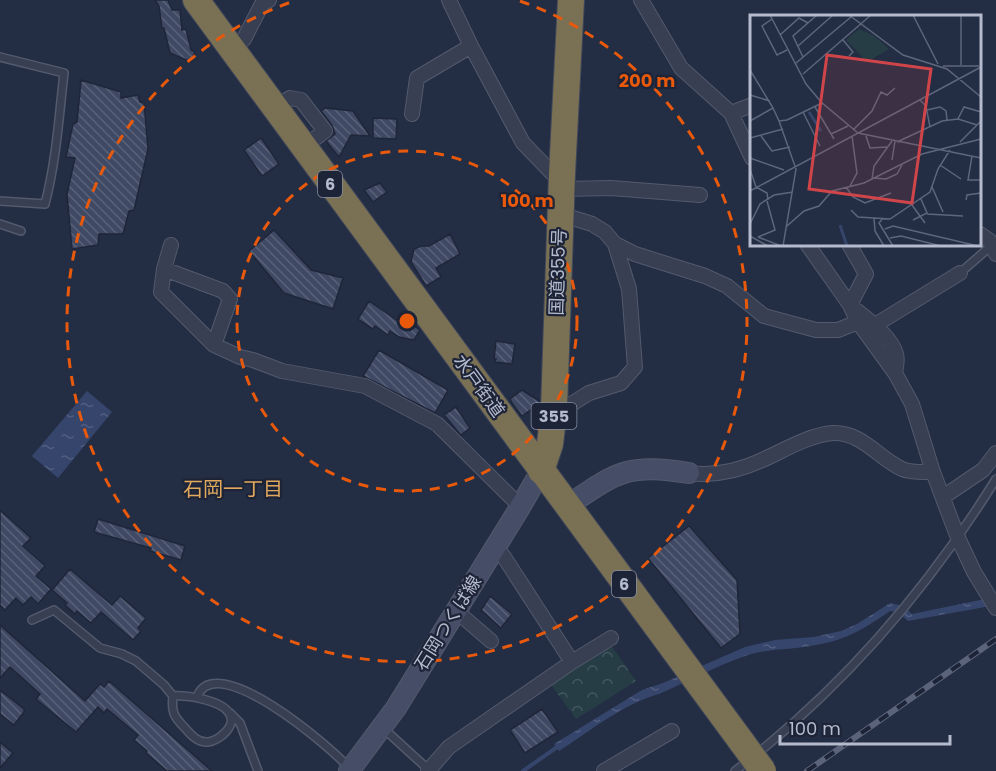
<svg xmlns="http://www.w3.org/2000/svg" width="996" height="771" viewBox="0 0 996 771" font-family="Poppins,'Noto Sans JP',sans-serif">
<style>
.park{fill:url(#park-crowns)}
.water{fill:url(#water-ripples)}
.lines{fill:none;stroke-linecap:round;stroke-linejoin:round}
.stream{stroke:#36456c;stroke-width:4}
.building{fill:url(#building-back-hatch);stroke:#1f263a;stroke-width:1.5}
.lane-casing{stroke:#535a6d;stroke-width:10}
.street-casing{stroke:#535a6d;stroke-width:16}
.secondary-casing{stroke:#535a6d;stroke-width:22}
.highway-casing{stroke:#40475a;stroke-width:28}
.lane{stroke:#383f53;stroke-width:7}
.street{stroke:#383f53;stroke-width:14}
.secondary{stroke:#464d66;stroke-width:20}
.highway{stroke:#7a7054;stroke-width:26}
.rail-casing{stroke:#5a637a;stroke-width:6}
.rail{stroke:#1d2438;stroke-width:4;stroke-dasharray:11;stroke-linecap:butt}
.highway-bridge-casing{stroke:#40475a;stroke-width:28;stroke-linecap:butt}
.highway-bridge{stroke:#7a7054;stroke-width:26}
.ring{fill:none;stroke:#e8590c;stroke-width:3;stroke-dasharray:10 8}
.labels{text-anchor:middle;stroke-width:4.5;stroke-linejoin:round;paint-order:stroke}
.shield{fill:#1d2438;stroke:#878ea0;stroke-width:1.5}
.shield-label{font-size:16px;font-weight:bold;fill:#b5bbcd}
.street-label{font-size:18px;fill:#b5bbcd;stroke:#1d2438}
.neighbourhood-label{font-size:20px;fill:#e0a85d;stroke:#1d2438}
.inset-river{fill:none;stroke:#36456c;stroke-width:3}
.inset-road{fill:none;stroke:#5d667b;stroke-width:1.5}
.view{fill:#cf4549;fill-opacity:0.15;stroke:#cf4549;stroke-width:3}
.inset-edge{fill:none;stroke:#b5bbcd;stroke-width:3}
.centre{fill:#e8590c;stroke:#1d2438;stroke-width:3}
.ring-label{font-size:18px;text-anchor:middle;font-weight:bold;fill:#e8590c;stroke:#1d2438;stroke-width:4.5;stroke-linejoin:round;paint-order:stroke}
</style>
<defs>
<pattern id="park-crowns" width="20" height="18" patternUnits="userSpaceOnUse" patternTransform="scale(1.5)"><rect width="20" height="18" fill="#263d45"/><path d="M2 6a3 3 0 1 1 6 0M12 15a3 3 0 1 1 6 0" fill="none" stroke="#43575f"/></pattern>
<pattern id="water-ripples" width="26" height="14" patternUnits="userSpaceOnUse" patternTransform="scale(1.5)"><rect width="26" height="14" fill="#36456c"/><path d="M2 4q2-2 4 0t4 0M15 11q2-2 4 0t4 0" fill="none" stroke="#515e80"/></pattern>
<pattern id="building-back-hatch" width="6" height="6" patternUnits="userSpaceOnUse" patternTransform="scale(1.5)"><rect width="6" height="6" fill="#404964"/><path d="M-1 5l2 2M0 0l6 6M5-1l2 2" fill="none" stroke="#596179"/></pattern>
</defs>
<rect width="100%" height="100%" fill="#232d44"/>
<path class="park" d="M 611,645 L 636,681 L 576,719 L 551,685 Z"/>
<path class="water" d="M 87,391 L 112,412 L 58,478 L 32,456 Z
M 985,599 L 996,608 L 985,607 L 908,621 L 898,612 L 890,611 C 865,628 847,640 816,645 C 793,650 771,648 748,655 C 718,665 689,681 659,694 C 623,704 590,731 559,751 L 554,744 L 642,690 L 663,683 L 745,647 L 775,640 L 814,637 L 841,631 L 857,624 L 890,603 L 903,606 L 912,614 Z"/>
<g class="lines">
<path class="stream" d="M 523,771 L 560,745"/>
</g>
<path class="building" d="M 155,0 L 168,0 L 172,10 L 180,10 L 182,30 L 186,29 L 191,50 L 195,52 L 191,62 L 170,53 L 164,28 L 162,28 L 159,6 Z
M 81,80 L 121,92 L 121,98 L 138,95 L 140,102 L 144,103 L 148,149 L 134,210 L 129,211 L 123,234 L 99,234 L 98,245 L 72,249 L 67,194 L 75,158 L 66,157 L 73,124 L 77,122 Z
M 325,108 L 353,111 L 370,136 L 351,135 L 339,157 L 326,141 L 335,134 L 332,125 L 321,111 Z
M 373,118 L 397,119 L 396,139 L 373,138 Z
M 261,138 L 279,164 L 262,176 L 244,150 Z
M 380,183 L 387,192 L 373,202 L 364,190 Z
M 274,230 L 311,270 L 343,278 L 333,309 L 284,293 L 249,251 Z
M 450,234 L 460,254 L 436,268 L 441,277 L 426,286 L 411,262 L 414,249 L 421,246 L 429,246 Z
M 369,301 L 398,321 L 401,317 L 420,330 L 414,340 L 399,337 L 390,331 L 388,335 L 375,326 L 373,329 L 359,320 L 358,319 Z
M 496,341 L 515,344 L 512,364 L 495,362 L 496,359 L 494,359 Z
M 379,350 L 448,390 L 435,413 L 363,376 Z
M 522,390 L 539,401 L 538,413 L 532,409 L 522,416 L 512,403 L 510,399 Z
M 456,407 L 470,428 L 461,435 L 444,415 Z
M 0,510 L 31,538 L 23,546 L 45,566 L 36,576 L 51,589 L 38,604 L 31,597 L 23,605 L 16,598 L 5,610 L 0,605 Z
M 98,519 L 185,546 L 181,560 L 150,551 L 151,548 L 94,532 Z
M 689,526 L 737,580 L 740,634 L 721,648 L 648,558 Z
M 70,569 L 112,605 L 120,596 L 146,618 L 138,628 L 141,631 L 133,640 L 101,612 L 91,623 L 77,611 L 75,614 L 65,605 L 67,603 L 52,590 Z
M 490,596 L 512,614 L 501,628 L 481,610 Z
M 0,625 L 85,701 L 100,684 L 104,687 L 109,681 L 212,771 L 167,771 L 146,753 L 147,751 L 134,740 L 138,735 L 107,709 L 104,713 L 98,707 L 76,732 L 36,699 L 40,694 L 10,667 L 0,678 Z
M 0,690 L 24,709 L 24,712 L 14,725 L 0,714 Z
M 542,709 L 558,732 L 525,753 L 510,730 Z
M 0,742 L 13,753 L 0,768 Z"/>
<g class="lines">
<defs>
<path id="lane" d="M 0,57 L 64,73 C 59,117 56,162 45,204 L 0,201
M 0,224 L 21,231
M 960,273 L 992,245
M 32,620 L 54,610 L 100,648 L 122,654 L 136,661 L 164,685 L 173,696 C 187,695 221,700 229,713 C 238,725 219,741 208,742 C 198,743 191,735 185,728 C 174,717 171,712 173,696
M 197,697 C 215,648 331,747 349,768
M 230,713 L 240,723 L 258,771
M 383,728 L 429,770
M 735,771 C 841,690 926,592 996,479"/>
<path id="street" d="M 449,0 L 471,46 L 523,143 L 552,173 L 562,174
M 641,0 L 681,68 L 731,113 L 752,158
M 232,49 L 244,39 L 262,4 L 269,0
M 275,108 L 290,98 L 301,100 L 325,131 L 304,147
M 731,113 L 752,105
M 412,114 L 417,78 L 471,46
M 562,189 L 611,188 L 700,195
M 560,214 L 592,224 L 605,232 L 615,244 L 635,254 L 705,276 L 727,286 L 764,316 L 816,330 L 838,330 L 858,322
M 980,234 L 990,241 L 996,254
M 807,244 L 850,305 L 858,322 L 895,373 L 912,404 L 933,472 L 958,538 L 974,572 L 996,608
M 849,244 L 866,274 L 850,305 C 864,317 891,335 896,354 C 898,360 896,367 895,373
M 171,245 L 164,269 L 223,291 L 230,299 L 214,345 L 240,357 L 253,360 L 282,371 L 365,386 L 437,424 L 521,507
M 164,269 L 161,292 L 214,345
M 875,325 L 960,273
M 554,409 L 565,408 L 589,393 L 621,383 L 635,367 L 629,289 L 615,244
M 689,473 C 713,476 738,471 760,461 C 783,451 808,435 833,433 C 862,432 878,458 902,469 C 911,473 923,472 933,472
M 943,497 L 983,470 L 996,453
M 496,547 L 504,557 L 572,662
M 455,610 L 491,641
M 428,771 L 449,747 L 572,662 L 611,638
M 604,771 L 672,731"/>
<path id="secondary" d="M 567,506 C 617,472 627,463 689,473
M 349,771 L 396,708 L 519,509 L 541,471"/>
<path id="highway" d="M 196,0 L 741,741
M 541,471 L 550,444 L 554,409 L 562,174 L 571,0"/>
</defs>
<use href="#lane" class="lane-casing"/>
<use href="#street" class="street-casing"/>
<use href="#secondary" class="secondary-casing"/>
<use href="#highway" class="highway-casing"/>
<use href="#lane" class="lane"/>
<use href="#street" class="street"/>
<use href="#secondary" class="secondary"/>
<use href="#highway" class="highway"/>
<defs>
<path id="rail" d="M 807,771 L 996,639"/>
</defs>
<use href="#rail" class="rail-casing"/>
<use href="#rail" class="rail"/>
<defs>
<path id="highway-bridge" d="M 741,741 L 763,771"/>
</defs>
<use href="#highway-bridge" class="highway-bridge-casing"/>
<use href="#highway-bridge" class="highway-bridge"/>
</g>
<g class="ring">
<circle cx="407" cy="321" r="170"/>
<path d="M520 1A340 340 0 1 1 294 1"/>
</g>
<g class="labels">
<g class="shield">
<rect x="318" y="171" width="24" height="26" rx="4.5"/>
<rect x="531.5" y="403" width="45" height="26" rx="4.5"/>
<rect x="612" y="571" width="24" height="26" rx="4.5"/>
</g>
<g class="shield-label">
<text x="330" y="190">6</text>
<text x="554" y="422">355</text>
<text x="624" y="590">6</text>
</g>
<g class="street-label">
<text transform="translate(558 272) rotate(-88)" y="6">国道355号</text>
<text transform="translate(479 386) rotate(54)" y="6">水戸街道</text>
<text transform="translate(448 623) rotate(-58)" y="6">石岡つくば線</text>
</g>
<g class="neighbourhood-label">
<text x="233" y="496">石岡一丁目</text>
</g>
</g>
<g transform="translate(750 15)">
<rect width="231" height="231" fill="#232d44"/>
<path d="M 109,14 L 123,20 L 139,34 L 117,47 L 96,25 Z" fill="#263d45"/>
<path class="inset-river" d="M 59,97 L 71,116M 90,210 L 97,231"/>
<path class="inset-road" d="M 20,0 L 56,69 L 72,88M 99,0 L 153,40 L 197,54 L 231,82M 163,0 L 188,49M 22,4 L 12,11 L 27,40 L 37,35M 30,20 L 49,3 L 58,8M 93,25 L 103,37 L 99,41M 48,31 L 83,0M 53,42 L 43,21 L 67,0M 46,48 L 101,2M 211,50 L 211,0M 193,51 L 229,51M 0,55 L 23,93M 53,59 L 121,0M 0,80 L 20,86M 170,85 L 176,91 L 180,112M 65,92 L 84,124M 177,95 L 190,92 L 196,96 L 197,105M 53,97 L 70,131M 208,104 L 214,92 L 231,97M 0,106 L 23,93 L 29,106 L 37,105 L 72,88 L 108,118M 29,106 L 46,154 L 33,231M 103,115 L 122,96 L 131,77 L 137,80 L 145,73M 108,118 L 231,143M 81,119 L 98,111M 11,121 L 22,136 L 40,132M 116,121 L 120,133 L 137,132M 0,123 L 33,114M 147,127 L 192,106 L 208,104 L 227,110M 210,127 L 231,106M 222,141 L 218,165 L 231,165M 0,143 L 34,155M 142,145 L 145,126M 190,150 L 211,164M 0,154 L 6,172 L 17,178 L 18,185M 124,163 L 136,164 L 147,159 L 152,150M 122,164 L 124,151 L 142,126M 100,171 L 107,158 L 102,121M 96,172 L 103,182 L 115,188 L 141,178M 182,172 L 193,197M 0,176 L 231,52M 216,185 L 217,180 L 231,178M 162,190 L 175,208M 101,195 L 108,202 L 140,204 L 180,177 L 188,154 L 200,135M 177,199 L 213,201M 124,203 L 125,216 L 134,231M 133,203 L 129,208 L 143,231M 163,205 L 177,198 L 171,184M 0,209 L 10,189 L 24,180 L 43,177M 37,211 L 54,196 L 69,191 L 82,176 L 114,168 L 172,139 L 231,124M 135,214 L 143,211 L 228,231M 0,221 L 18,231M 8,222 L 25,215 L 17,186M 8,222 L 31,231M 140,223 L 151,221 L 191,231"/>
<path class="view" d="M 77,40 L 181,54 L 162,188 L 59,174 Z"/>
<rect width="231" height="231" class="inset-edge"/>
</g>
<circle cx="407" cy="321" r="9" class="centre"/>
<g class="ring-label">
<text x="647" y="87">200 m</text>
<text x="527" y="207">100 m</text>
</g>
<path d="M780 735v9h170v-9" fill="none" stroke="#b5bbcd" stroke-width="3"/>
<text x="789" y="735" font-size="18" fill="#b5bbcd" stroke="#1d2438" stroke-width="4.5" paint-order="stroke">100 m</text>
</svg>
